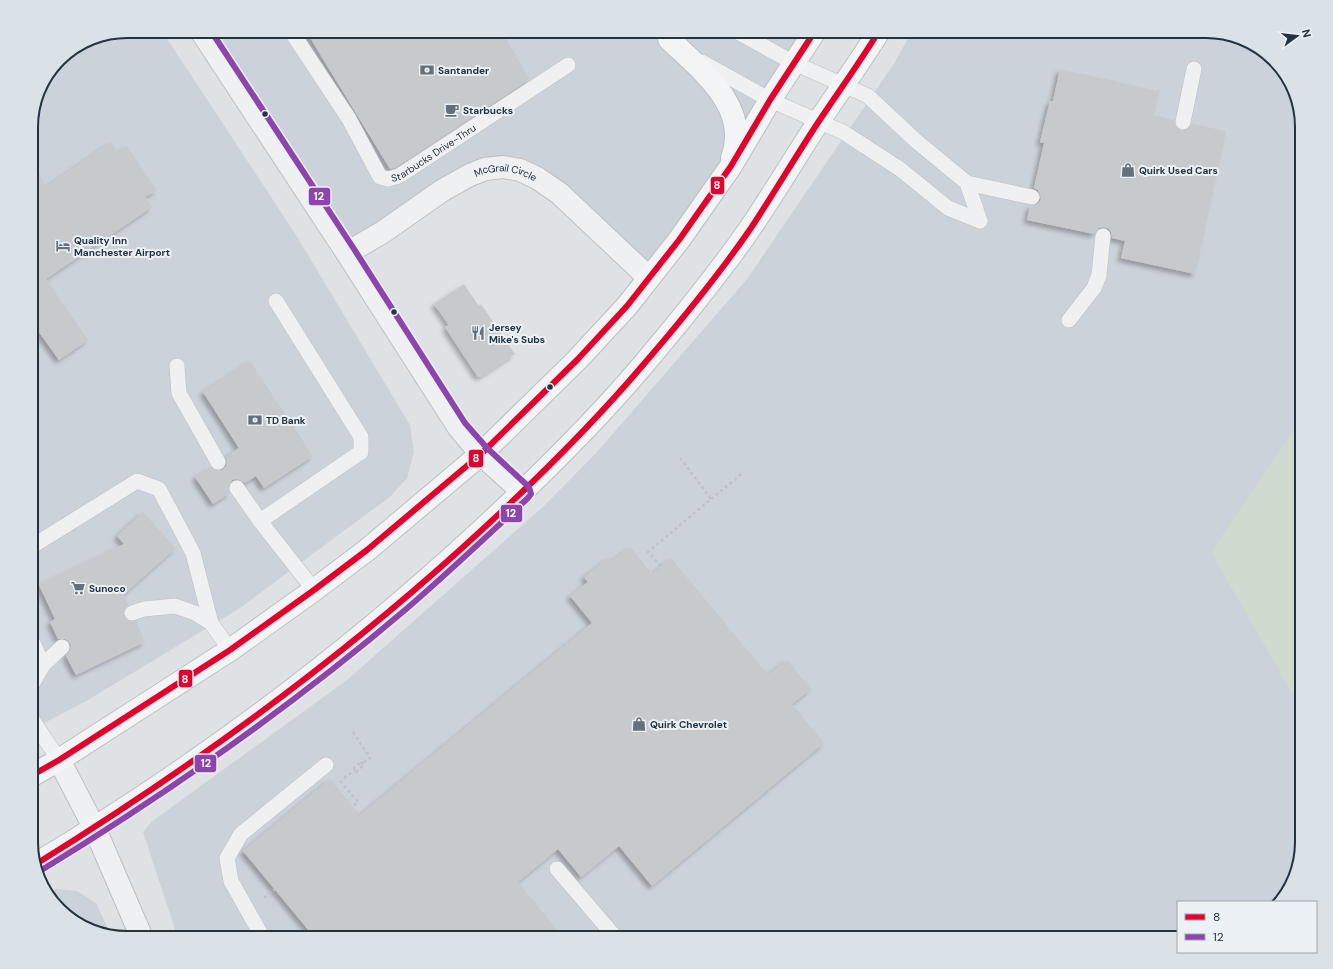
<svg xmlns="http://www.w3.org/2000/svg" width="1333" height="969" viewBox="0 0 1333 969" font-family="'DM Sans',sans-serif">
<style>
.built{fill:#ccd2d9}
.green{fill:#d1dace}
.building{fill:#c7cacd;filter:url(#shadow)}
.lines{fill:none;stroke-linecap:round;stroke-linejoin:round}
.lane-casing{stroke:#bdc0c3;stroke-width:16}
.street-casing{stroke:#bdc0c3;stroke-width:24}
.primary-casing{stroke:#bbbfc3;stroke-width:24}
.path{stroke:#bdc2c5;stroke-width:2.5;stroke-dasharray:3 3;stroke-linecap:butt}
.lane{stroke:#eef0f2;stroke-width:15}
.street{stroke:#eef0f2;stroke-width:22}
.primary{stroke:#f3f4f5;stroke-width:22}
.bus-1-casing{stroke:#ebf1f5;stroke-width:9}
.bus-2-casing{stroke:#ebf1f5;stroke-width:9}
.bus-1{stroke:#e4002b;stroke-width:6}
.bus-2{stroke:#8e44ad;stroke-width:6}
.bus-dot{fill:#243340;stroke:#ebf1f5;stroke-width:1.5}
.labels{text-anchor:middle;stroke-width:4;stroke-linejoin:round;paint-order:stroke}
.poi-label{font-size:10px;font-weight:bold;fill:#243340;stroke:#ebf1f5;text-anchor:start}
.street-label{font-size:10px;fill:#243340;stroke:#ebf1f5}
.rim{fill:none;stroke:#243340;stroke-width:2}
.line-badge{stroke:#ebf1f5;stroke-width:1.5}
.badge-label{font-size:11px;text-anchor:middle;font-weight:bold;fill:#fff}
</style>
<defs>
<filter id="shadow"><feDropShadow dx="-3.5" dy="3.5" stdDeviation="2" flood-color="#0004"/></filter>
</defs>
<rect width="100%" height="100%" fill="#dfe2e5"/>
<path class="built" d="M 127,31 L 162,31 L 296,235 L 410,425 L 414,452 L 407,478 L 391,496 L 240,608 L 88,700 L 31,730 L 31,121 L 41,85 L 64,55 L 91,38 Z
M 201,31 L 815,31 L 649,278 L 559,193 L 503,167 L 347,253 Z
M 912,31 L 1206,31 L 1237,36 L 1264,51 L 1292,85 L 1302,127 L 1302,418 L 1212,552 L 1302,710 L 1302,842 L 1297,872 L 1282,900 L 1280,902 L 1178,902 L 1178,938 L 178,938 L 143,832 L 151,822 L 347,680 L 545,505 L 597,452 L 747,279 L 895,62 Z
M 57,889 L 77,891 L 96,903 L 111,935 L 96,933 L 69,918 L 47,892 Z"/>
<path class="green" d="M 1302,418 L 1302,710 L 1211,552 Z"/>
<path class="building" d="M 306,31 L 501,31 L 530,79 L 395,168 L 390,169 Z
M 1060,69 L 1159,91 L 1154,115 L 1174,120 L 1175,125 L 1177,129 L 1181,131 L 1186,130 L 1190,128 L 1192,124 L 1226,131 L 1195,274 L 1121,258 L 1125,241 L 1112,238 L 1111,232 L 1109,229 L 1104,227 L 1099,228 L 1094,234 L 1027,220 L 1030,206 L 1035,205 L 1039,203 L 1041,199 L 1040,194 L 1038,190 L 1034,188 L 1044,143 L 1040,142 L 1050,101 L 1053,101 Z
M 111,142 L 118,152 L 127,146 L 157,190 L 145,197 L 152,207 L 46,279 L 88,340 L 59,360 L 31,321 L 31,156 L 46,187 Z
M 464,284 L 479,306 L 481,304 L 515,354 L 482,376 L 478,377 L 445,327 L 449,325 L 434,304 Z
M 250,361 L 313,456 L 264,488 L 256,476 L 245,483 L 240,480 L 237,479 L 232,480 L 229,485 L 228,489 L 230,493 L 213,504 L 195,477 L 211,467 L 218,471 L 223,470 L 226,466 L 227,462 L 226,457 L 239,448 L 203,392 Z
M 143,512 L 176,548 L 123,595 L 128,605 L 123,611 L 124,616 L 126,619 L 130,622 L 136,621 L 145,642 L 76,675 L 66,656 L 70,650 L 71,645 L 68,641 L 65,639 L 58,639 L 50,622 L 55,619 L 39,585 L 124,544 L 117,536 Z
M 630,547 L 652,574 L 671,558 L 768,675 L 787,660 L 811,689 L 792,704 L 824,743 L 652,886 L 619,846 L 581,877 L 558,849 L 518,882 L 564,938 L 315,938 L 243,851 L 330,779 L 360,815 L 592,623 L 570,596 L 588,582 L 584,577 L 609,557 L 612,561 Z"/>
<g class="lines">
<defs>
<g id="lane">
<path id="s1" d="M 291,31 L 349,119 L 380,177 L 388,179 L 399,176 L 568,65"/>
<path d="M 736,31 L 794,63 L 868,96 L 915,140 L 967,183 L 980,221"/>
<path d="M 702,62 L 770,100 L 843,132 L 900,169 L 948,208 L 980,221"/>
<path d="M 1183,122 L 1194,69"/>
<path d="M 967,183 L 1032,197"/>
<path d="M 1069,320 L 1094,288 L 1099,275 L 1103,236"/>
<path d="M 177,366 L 179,393 L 218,462"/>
<path d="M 237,488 L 260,521 L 314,590"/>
<path d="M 260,521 L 361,452 L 361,437 L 276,301"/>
<path d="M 31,547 L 137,481 L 159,489 L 193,553 L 211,623"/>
<path d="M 132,613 L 144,609 L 175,606 L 195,613 L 211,623 L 230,650"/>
<path d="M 31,639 L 43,665"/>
<path d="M 31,686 L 43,665 L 62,647"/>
<path d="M 31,718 L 59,760"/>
<path d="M 557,869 L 616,938"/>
<path d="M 263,938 L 231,881 L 227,858 L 241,834 L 326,765"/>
</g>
<g id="street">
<path d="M 201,31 L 347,253 L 459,428 L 481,454 L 523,492"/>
<path id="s2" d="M 347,253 L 383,232 L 443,190 L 470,175 L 485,169 L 503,167 L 520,170 L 537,178 L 559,193 L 649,278"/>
<path d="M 59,760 L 95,829 L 142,938"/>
</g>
<path id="primary" d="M 669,39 C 701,70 751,107 732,158
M 31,776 L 59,760 L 230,650 L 314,590 L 367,550 L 481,454 L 577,360 L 627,306 L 679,240 L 731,166 L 770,100 L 815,31
M 36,864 C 196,768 346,656 483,529 C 539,477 594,423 643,365 C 680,321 718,275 751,227 C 774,193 796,156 819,121 C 839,91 860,62 879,31"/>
</defs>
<use href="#lane" class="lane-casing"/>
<use href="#street" class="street-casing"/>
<use href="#primary" class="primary-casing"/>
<path class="path" d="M 711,499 L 744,472
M 661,566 L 648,552 L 711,499 L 678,455
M 353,732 L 370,758 L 363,763
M 361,762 L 364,765 L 356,772 L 354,768 Z
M 344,778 L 355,770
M 340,781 L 358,802 L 353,806
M 264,898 L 275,889"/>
<use href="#lane" class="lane"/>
<use href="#street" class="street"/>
<use href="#primary" class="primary"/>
<defs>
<path id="bus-1" d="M 31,776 L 59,760 L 230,650 L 314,590 L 367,550 L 481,454 L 577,360 L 627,306 L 679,240 L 731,166 L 770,100 L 815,31
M 36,864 C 188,770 328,669 461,549 C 525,491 587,431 643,365 C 681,321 718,276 751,228 C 774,193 796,156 819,121 C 839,91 860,62 879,31"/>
<path id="bus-2" d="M 40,871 C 168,793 291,707 405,610 C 447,574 487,536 528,498 L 531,494 L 529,487 L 487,448 L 465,423 L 354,249 L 211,31"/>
</defs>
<use href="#bus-1" class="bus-1-casing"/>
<use href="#bus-2" class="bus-2-casing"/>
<use href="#bus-1" class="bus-1"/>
<use href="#bus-2" class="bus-2"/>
</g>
<defs>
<symbol id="bank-bare" viewBox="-9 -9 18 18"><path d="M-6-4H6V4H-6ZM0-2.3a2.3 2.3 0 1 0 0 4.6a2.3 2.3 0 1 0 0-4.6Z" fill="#65707a" stroke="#ebf1f5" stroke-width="2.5" paint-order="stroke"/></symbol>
<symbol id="cafe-bare" viewBox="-9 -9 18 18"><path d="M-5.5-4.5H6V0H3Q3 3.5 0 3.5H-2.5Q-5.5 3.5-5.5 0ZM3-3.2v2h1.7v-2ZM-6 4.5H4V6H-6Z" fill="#65707a" stroke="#ebf1f5" stroke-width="2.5" paint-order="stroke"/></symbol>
<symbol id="shop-bare" viewBox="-9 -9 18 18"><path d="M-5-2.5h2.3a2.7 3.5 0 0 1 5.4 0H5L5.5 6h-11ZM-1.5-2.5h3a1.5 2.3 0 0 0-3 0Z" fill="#65707a" stroke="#ebf1f5" stroke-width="2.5" paint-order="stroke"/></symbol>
<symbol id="hotel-bare" viewBox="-9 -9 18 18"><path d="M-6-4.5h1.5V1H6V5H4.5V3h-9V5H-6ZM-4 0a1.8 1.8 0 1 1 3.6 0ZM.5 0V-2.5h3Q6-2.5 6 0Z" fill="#65707a" stroke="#ebf1f5" stroke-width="2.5" paint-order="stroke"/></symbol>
<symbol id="restaurant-bare" viewBox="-9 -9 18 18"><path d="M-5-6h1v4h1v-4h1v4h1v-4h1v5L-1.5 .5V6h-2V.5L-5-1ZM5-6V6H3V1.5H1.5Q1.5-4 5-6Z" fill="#65707a" stroke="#ebf1f5" stroke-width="2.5" paint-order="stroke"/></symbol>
<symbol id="supermarket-bare" viewBox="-9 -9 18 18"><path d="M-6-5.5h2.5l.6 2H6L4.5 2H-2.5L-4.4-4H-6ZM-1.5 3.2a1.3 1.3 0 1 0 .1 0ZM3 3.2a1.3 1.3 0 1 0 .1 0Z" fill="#65707a" stroke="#ebf1f5" stroke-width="2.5" paint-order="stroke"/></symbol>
</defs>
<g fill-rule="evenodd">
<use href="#bank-bare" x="417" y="60" width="20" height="20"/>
<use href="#cafe-bare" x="442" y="100" width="20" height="20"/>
<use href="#shop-bare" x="1118" y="160" width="20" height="20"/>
<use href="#hotel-bare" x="53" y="236" width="20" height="20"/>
<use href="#restaurant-bare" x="468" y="323" width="20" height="20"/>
<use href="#bank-bare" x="245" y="410" width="20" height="20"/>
<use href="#supermarket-bare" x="68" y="578" width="20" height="20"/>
<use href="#shop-bare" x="629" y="714" width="20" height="20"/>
</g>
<g class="bus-dot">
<circle cx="265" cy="114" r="3.5"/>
<circle cx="394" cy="312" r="3.5"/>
<circle cx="550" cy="387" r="3.5"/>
</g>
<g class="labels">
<g class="poi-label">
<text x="438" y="74">Santander</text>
<text x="463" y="114">Starbucks</text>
<text x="1139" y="174">Quirk Used Cars</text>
<text x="74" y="244">Quality Inn<tspan x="74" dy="12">Manchester Airport</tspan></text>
<text x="489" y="331">Jersey<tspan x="489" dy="12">Mike's Subs</tspan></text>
<text x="266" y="424">TD Bank</text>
<text x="89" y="592">Sunoco</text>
<text x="650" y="728">Quirk Chevrolet</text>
</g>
<g class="street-label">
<text dy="4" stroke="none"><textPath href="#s1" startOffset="232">Starbucks Drive-Thru</textPath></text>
<text dy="4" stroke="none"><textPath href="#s2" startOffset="183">McGrail Circle</textPath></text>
</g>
</g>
<path d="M0 0H1333V969H0ZM127 38H1206A89 89 0 0 1 1295 127V842A89 89 0 0 1 1206 931H127A89 89 0 0 1 38 842V127A89 89 0 0 1 127 38Z" fill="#dbe2e7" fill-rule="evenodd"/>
<path class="rim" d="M127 38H1206A89 89 0 0 1 1295 127V842A89 89 0 0 1 1206 931H127A89 89 0 0 1 38 842V127A89 89 0 0 1 127 38Z"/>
<g class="line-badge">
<rect x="710" y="176" width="15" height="19" rx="4" fill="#e4002b"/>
<rect x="308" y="187" width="23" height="19" rx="4" fill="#8e44ad"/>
<rect x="468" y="449" width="16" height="19" rx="4" fill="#e4002b"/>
<rect x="500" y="504" width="23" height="19" rx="4" fill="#8e44ad"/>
<rect x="178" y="669" width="15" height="19" rx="4" fill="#e4002b"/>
<rect x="194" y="754" width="23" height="19" rx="4" fill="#8e44ad"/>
</g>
<g class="badge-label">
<text x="717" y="189">8</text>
<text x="319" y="200">12</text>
<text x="476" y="462">8</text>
<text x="511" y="517">12</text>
<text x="185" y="683">8</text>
<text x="206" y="767">12</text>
</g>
<rect x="1177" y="901" width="140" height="52" fill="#ebf1f5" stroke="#9ba5ad"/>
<rect x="1185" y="914" width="20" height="6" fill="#e4002b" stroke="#9ba5ad"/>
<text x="1213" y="921" font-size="12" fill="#243340">8</text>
<rect x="1185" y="934" width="20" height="6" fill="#8e44ad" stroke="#9ba5ad"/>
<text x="1213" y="941" font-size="12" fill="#243340">12</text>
<g transform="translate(1297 36) rotate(75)" stroke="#ebf1f5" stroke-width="3" paint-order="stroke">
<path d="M0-3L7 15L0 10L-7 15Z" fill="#243340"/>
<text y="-6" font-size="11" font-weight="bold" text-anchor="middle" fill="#243340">N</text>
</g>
</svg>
